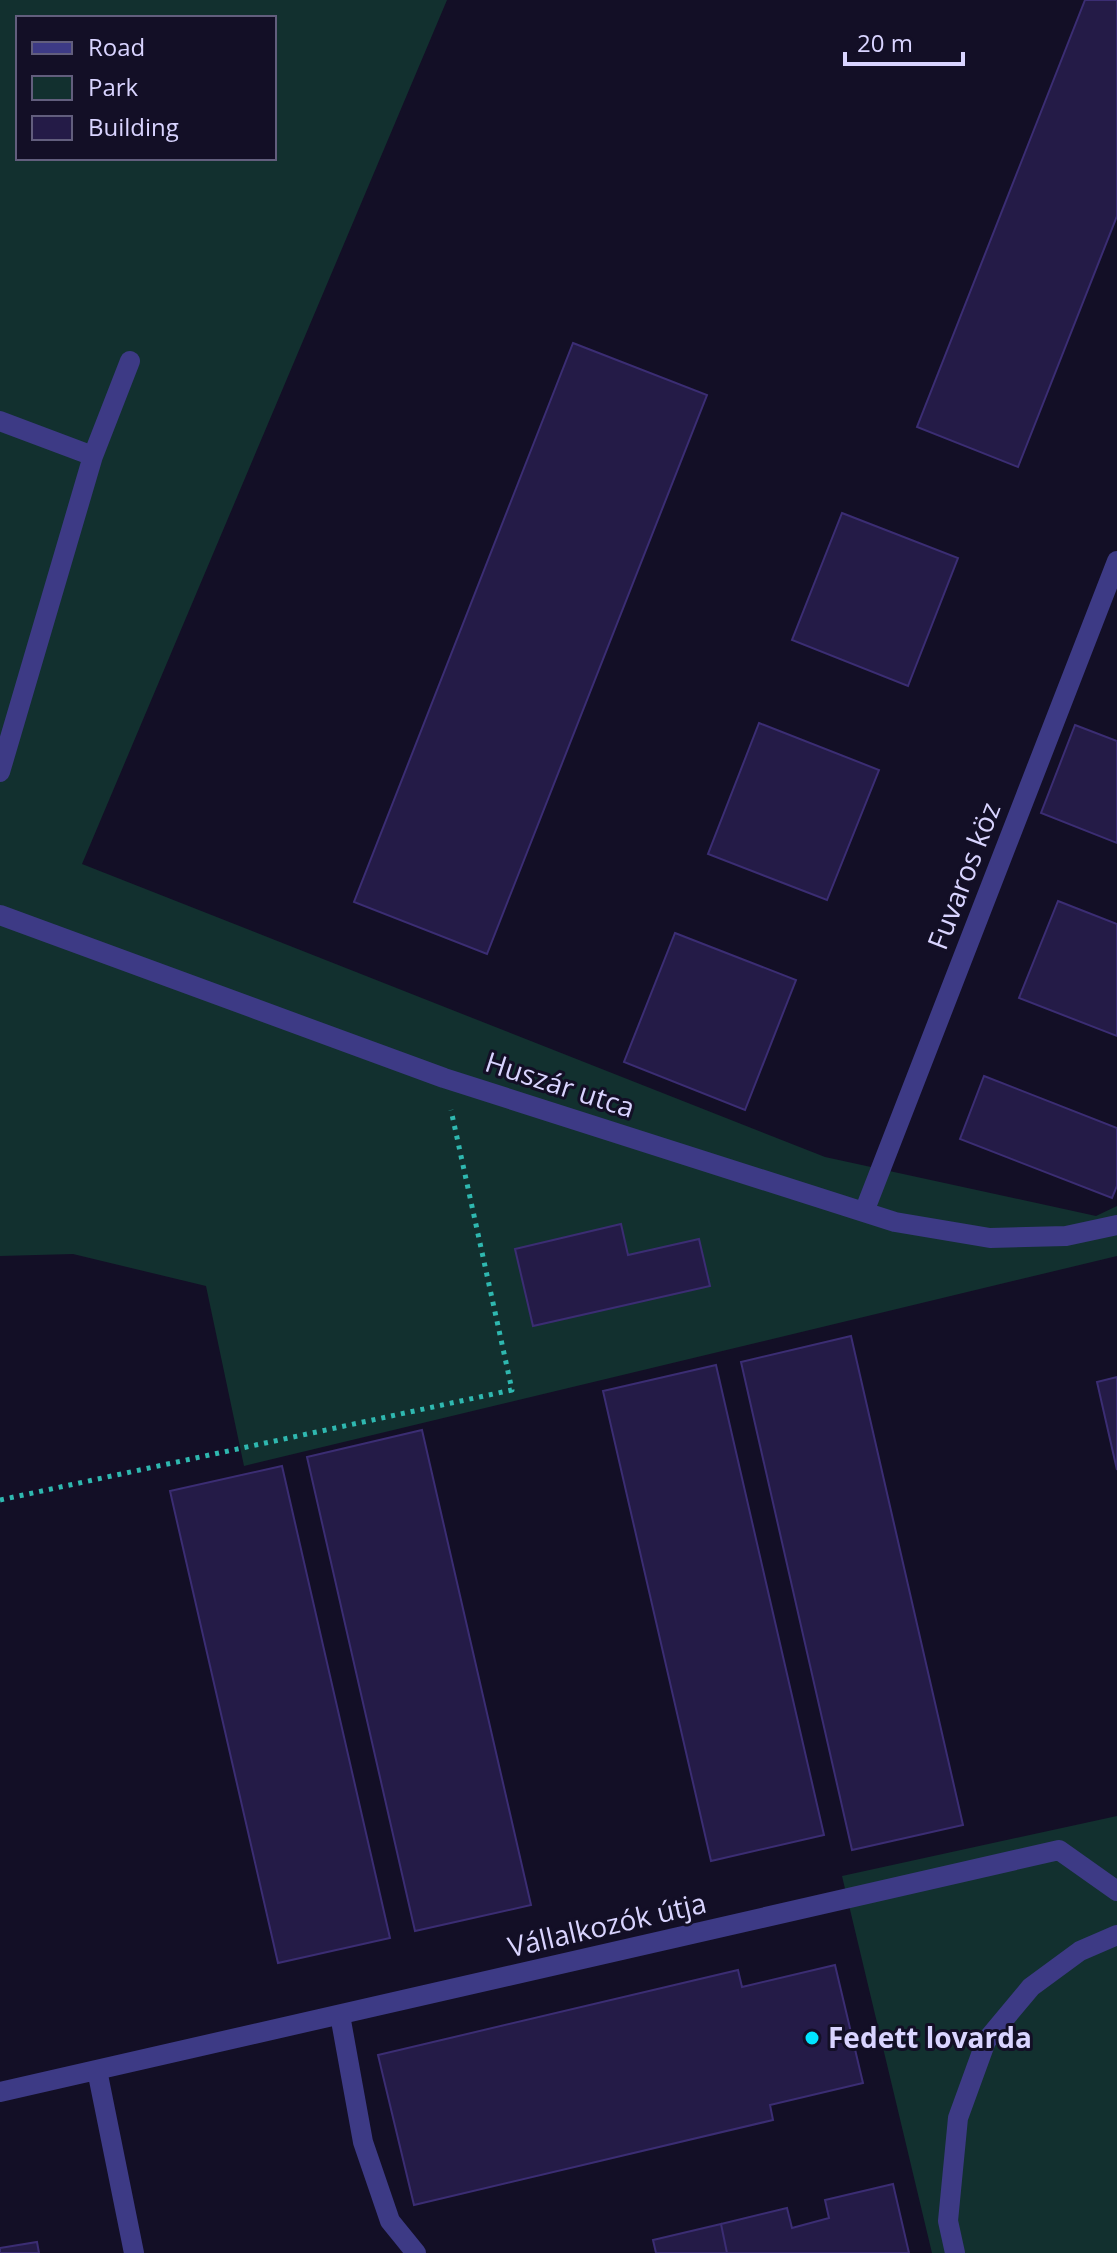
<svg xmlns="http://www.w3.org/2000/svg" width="1117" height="2253" viewBox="0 0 1117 2253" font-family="'Open Sans',sans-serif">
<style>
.green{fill:#12302f;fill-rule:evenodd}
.building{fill:#241b47;stroke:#3b2d73;stroke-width:2}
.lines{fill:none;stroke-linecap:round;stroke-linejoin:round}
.path{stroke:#2fb8b0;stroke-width:5;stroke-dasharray:4 6;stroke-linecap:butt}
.minor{stroke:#3d3a85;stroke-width:20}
.poi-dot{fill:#00e5ff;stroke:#130f26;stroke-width:3}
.labels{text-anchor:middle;stroke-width:6;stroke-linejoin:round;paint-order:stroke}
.street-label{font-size:28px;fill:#d9d4ff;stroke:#130f26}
.poi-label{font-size:28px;font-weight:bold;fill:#d9d4ff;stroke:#130f26;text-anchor:start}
</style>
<rect width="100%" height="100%" fill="#130f26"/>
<path class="green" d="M 0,0 L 447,0 L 82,864 L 825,1157 L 1096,1216 L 1117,1206 L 1117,1256 L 244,1466 L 206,1286 L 73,1254 L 0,1256 ZM 18,18 L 274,18 L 274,158 L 18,158 Z
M 1117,1816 L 1117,2253 L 932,2253 L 842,1876 Z"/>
<path class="building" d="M 1085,0 L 1117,0 L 1117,216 L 1018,467 L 917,427 Z
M 573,343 L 707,395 L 487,954 L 354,902 Z
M 842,513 L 958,558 L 908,686 L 792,640 Z
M 759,723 L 879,770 L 827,900 L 708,854 Z
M 1075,725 L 1117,741 L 1117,843 L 1041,813 Z
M 1058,901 L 1117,924 L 1117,1036 L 1019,998 Z
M 675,933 L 796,980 L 745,1110 L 624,1062 Z
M 984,1076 L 1117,1128 L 1117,1186 L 1112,1198 L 960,1139 Z
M 621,1224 L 628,1255 L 699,1239 L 710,1286 L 533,1326 L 515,1249 Z
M 851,1336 L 963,1825 L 852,1850 L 741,1362 Z
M 716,1365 L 824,1835 L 711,1861 L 603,1391 Z
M 1117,1377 L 1117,1470 L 1097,1382 Z
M 422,1430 L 531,1905 L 415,1931 L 307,1457 Z
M 282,1466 L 390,1938 L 278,1963 L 170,1491 Z
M 835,1965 L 863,2083 L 770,2105 L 773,2120 L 414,2205 L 378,2055 L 738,1970 L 742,1987 Z
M 893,2184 L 909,2253 L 727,2253 L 721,2224 L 787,2208 L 792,2228 L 829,2218 L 825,2200 Z
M 721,2224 L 727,2253 L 656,2253 L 653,2240 Z
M 37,2242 L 39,2253 L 0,2253 L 0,2248 Z"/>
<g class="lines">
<path class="path" d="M 0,1500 L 512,1390 L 451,1110"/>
<path class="minor" d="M 0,421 L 93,456
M 0,772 L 93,456 L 130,361
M 0,915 L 444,1078 L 895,1222 L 990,1238 L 1066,1236 L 1117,1225
M 864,1212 L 1117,561
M 340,2015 L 363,2142 L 390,2221 L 416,2253
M 97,2070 L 134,2253
M 0,2092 L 1059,1850 L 1117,1891
M 955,2253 L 948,2221 L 958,2118 L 986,2041 L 1031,1987 L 1080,1951 L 1117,1935"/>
</g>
<circle class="poi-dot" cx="812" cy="2038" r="8"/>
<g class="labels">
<g class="street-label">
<text transform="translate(964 876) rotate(-69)" y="10">Fuvaros köz</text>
<text transform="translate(560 1085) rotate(18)" y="10">Huszár utca</text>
<text transform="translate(607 1925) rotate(-13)" y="10">Vállalkozók útja</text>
</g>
<g class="poi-label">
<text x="828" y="2048">Fedett lovarda</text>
</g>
</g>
<rect x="16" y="16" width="260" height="144" fill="#130f26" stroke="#625e7d" stroke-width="2"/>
<rect x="32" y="42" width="40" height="12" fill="#3d3a85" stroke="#625e7d" stroke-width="2"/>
<text x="88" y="56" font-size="24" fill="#d9d4ff">Road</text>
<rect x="32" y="76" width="40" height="24" fill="#12302f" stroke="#625e7d" stroke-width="2"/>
<text x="88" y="96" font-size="24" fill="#d9d4ff">Park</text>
<rect x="32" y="116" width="40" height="24" fill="#241b47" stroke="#625e7d" stroke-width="2"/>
<text x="88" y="136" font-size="24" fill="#d9d4ff">Building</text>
<path d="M845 52v12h118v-12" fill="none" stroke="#d9d4ff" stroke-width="4"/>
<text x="857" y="52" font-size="24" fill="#d9d4ff" stroke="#130f26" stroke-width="6" paint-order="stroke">20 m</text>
</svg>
